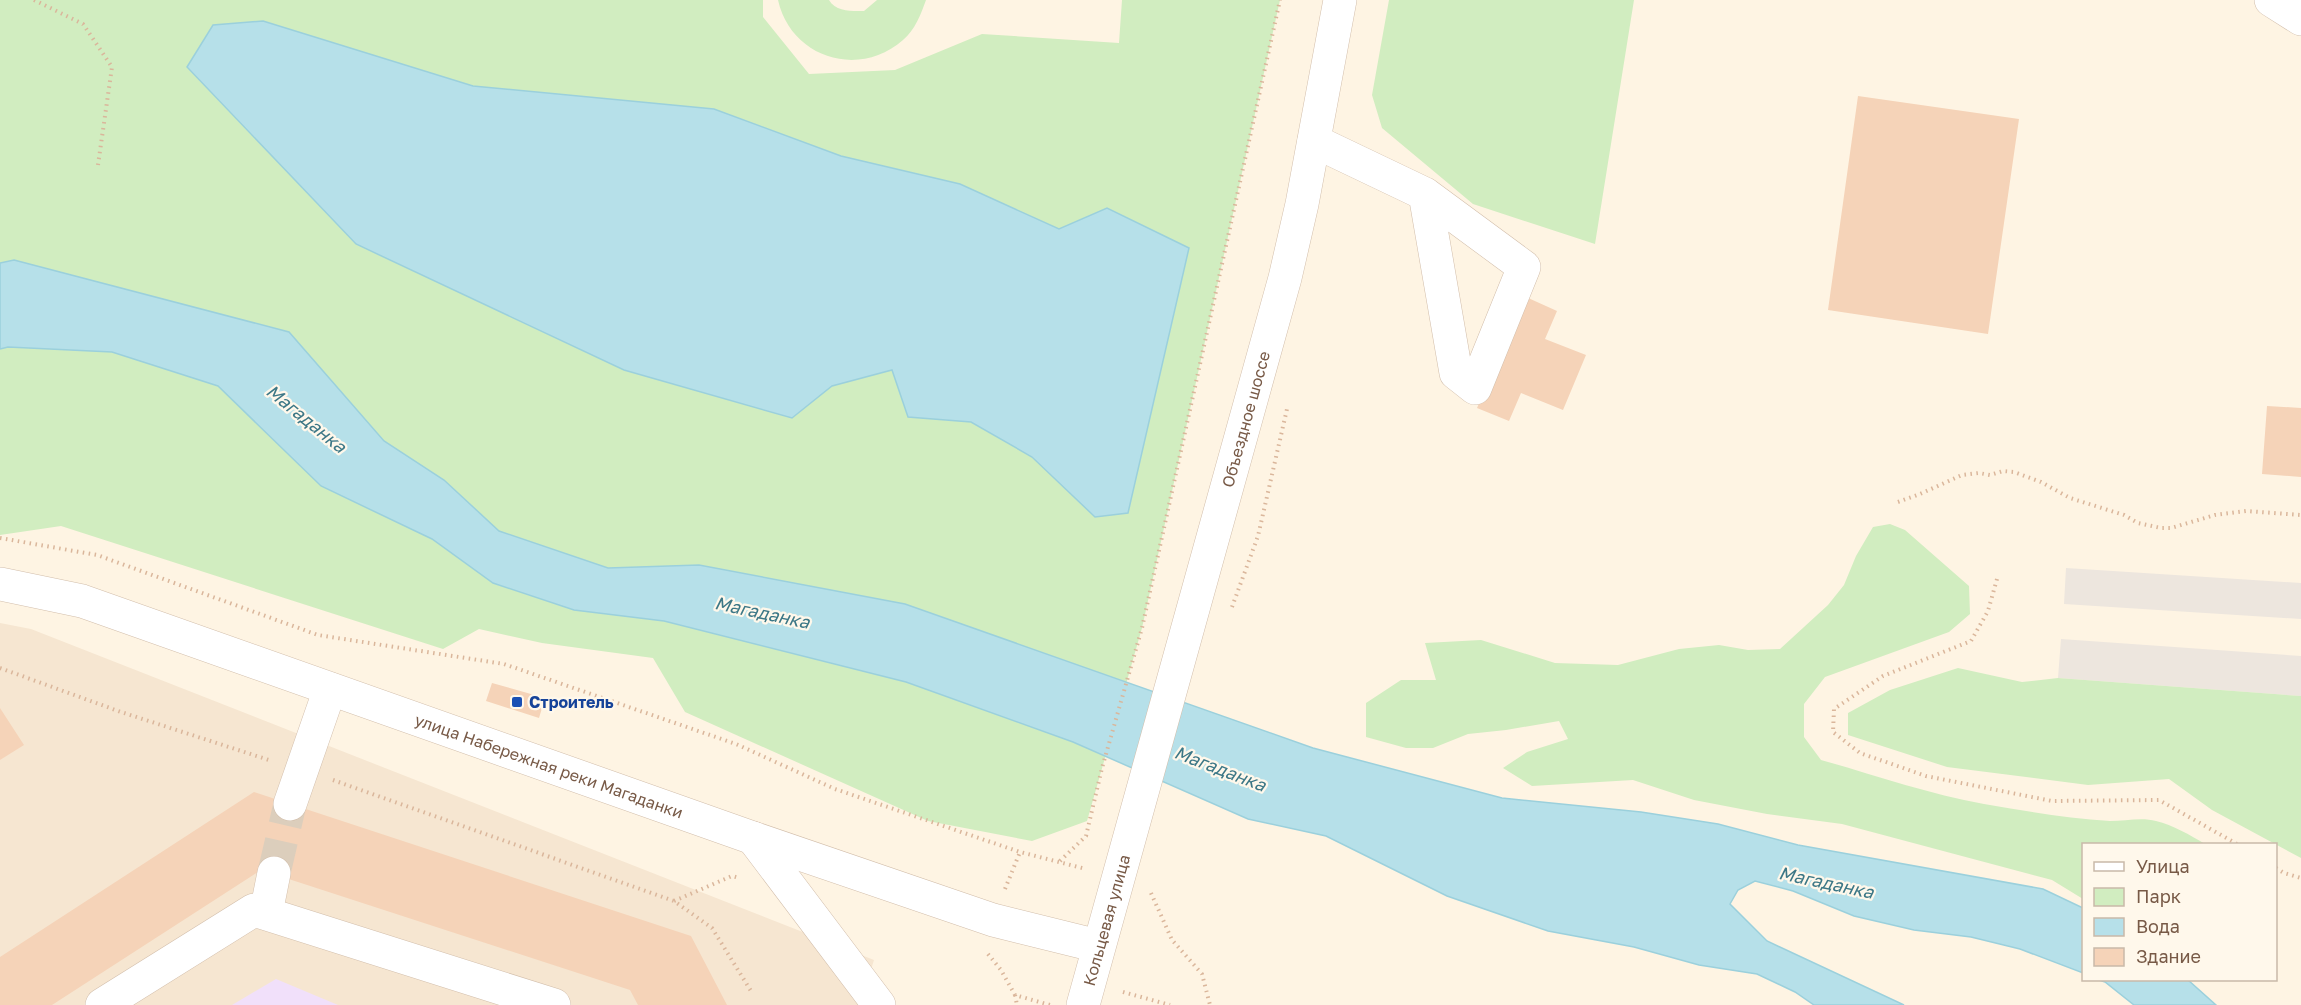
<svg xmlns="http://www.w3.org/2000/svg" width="2301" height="1005" viewBox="0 0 2301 1005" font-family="'Golos Text',sans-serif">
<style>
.residential{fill:#f6e6d1}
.industrial{fill:#ede6de}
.education{fill:#f1e0fa}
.green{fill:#d1edc0}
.water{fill:#b6e0e9;stroke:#9bd0dc;stroke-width:1.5}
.building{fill:#f5d3b8}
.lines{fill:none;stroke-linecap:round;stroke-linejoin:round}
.minor-tunnel{stroke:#dccebc;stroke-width:33;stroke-dasharray:33 16;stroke-linecap:butt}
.minor-casing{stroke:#d2beab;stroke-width:34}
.path{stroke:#dab69b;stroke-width:4;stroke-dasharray:1.5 4.5;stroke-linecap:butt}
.minor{stroke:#fff;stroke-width:33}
.transit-dot{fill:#1a4fb4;stroke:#fff8eb;stroke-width:2}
.labels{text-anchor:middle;stroke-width:4.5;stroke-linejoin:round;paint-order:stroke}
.street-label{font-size:16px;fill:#785a47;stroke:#fff8eb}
.transit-label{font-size:16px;font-weight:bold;fill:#164399;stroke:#fff8eb;text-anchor:start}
.water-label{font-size:18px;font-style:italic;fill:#3c7786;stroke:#fff8eb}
</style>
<rect width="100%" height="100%" fill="#fef4e3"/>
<path class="residential" d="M 0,623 L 31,629 L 874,960 L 860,1005 L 0,1005 Z"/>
<path class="industrial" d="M 2066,568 L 2301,583 L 2301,619 L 2064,604 Z
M 2061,639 L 2301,656 L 2301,696 L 2058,678 Z"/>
<path class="education" d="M 276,979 L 338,1005 L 232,1005 Z"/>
<path class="green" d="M 0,0 L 763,0 L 763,17 L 809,74 L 895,70 L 982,34 L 1119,43 L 1122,0 L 1280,0 L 1142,628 L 1087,821 L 1032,841 L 928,821 L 685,712 L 653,658 L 542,643 L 479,629 L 443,649 L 61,526 L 0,535 Z
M 778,0 L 829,0 C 836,12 851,11 864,11 L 877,0 L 926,0 C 921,14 915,30 903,40 C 859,79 791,58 778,0 Z
M 1389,0 L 1634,0 L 1595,244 L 1473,204 L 1382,128 L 1372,95 Z
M 1890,524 L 1905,530 L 1969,586 L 1970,614 L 1949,632 L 1825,677 L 1804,704 L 1804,737 L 1821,760 C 1875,775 1928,794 1984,804 C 2026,811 2068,819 2110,821 C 2125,821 2142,817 2156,821 C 2173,825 2190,835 2205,844 L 2084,844 L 2083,899 L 2052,880 L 1842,824 L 1767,814 L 1694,800 L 1633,780 L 1532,786 L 1503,768 L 1527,752 L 1568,739 L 1559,721 L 1506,730 L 1468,734 L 1433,748 L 1406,748 L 1366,737 L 1366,703 L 1401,680 L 1436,680 L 1425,643 L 1481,640 L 1555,663 L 1618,665 L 1679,649 L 1719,645 L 1748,650 L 1780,649 L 1828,605 L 1844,585 L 1856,556 L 1873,527 Z
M 1958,668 L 2022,682 L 2058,678 L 2301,696 L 2301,858 L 2212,810 L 2169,779 L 2088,785 L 1947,767 L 1848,735 L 1848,713 L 1890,690 Z"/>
<path class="water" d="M 263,21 L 473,86 L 714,109 L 841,156 L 960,184 L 1059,229 L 1107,208 L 1189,248 L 1128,513 L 1095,517 L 1032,457 L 971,422 L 908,417 L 892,370 L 832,386 L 792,418 L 624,370 L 356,244 L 187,67 L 213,25 Z
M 14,260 L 289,332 L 384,441 L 444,480 L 499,531 L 608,568 L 699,565 L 905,604 L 1313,748 L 1502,798 L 1641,812 L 1718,824 L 1798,845 L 2043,889 L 2083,908 L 2083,973 L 2020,949 L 1971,937 L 1914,930 L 1854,916 L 1793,891 L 1755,881 L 1738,890 L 1730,904 L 1767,941 L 1904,1005 L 1814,1005 L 1795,992 L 1757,974 L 1699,965 L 1634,947 L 1548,931 L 1447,896 L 1326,836 L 1248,819 L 1073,742 L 906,682 L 664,621 L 574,610 L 493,583 L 432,539 L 321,486 L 218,386 L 112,352 L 8,347 L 0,349 L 0,263 Z
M 2099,980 L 2188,980 L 2216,1005 L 2134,1005 L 2105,982 Z"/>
<path class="building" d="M 1858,96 L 2019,119 L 1988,334 L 1828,310 Z
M 1526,297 L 1557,311 L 1545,339 L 1586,355 L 1563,410 L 1521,393 L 1509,421 L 1477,408 Z
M 2267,406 L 2301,408 L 2301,477 L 2262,474 Z
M 492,683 L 545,698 L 539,718 L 486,701 Z
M 0,708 L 24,745 L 0,760 Z
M 254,792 L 691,936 L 727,1005 L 638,1005 L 630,990 L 261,870 L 52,1005 L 0,1005 L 0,957 Z"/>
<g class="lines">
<path class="minor-tunnel" d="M 274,873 L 290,804"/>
<defs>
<g id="minor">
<path d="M 2271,0 L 2301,19"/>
<path d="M 1314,141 L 1425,194 L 1456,373 L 1475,388 L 1524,267 L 1425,194"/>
<path id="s1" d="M 0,584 L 82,601 L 753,838 L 993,920 L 1098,946"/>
<path d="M 290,804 L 330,689"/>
<path d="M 753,838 L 879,1005"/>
<path d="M 266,913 L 274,873"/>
<path d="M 102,1005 L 254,910 L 554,1005"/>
<path id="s2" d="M 1083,1005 L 1285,278 L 1302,204 L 1340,0"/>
</g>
</defs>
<use href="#minor" class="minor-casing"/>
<path class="path" d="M 34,0 L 83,24 L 112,67 L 98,165
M 1898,502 L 1920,494 L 1962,475 L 1979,473 L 1990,475 L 2003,471 L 2014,472 L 2041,482 L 2070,498 L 2124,515 L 2138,523 L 2161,528 L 2171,528 L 2215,515 L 2246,511 L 2301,515
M 0,538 L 97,555 L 318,635 L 504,664 L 736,744 L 835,789 L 1020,852 L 1086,869
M 1997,579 L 1988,611 L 1971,641 L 1883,676 L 1834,709 L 1833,732 L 1860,753 L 1926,776 L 2052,801 L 2159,800 L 2237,844
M 1232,607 L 1258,536 L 1287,409
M 0,668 L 121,712 L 269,760
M 333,780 L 674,901 L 712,928 L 751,991
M 1060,861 L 1086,836 L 1102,768 L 1142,628 L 1280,0
M 2276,868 L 2284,873 L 2301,878
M 1005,889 L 1020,852
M 1151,893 L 1172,940 L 1202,974 L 1210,1005
M 674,901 L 732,876 L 739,878
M 988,954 L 1001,970 L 1015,995 L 1050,1005
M 1123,992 L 1170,1005
M 1015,995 L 1017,1005"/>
<use href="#minor" class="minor"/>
</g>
<rect class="transit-dot" x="511" y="696" width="12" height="12" rx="3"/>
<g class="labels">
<g class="street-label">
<text dy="6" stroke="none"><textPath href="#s2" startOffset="608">Объездное шоссе</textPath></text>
<text dy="6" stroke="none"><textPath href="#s1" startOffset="579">улица Набережная реки Магаданки</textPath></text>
<text dy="6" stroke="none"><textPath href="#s2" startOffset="88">Кольцевая улица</textPath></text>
</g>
<g class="transit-label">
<text x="529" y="708">Строитель</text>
</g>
<g class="water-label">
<text transform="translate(306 419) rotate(39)" y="6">Магаданка</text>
<text transform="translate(762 613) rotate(12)" y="6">Магаданка</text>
<text transform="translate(1220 769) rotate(21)" y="6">Магаданка</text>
<text transform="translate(1826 883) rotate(12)" y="6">Магаданка</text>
</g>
</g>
<rect x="2082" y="843" width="195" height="138" fill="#fff8eb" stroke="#c9b9a9" stroke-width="1.5"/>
<rect x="2094" y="862" width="30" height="9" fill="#ffffff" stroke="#c9b9a9" stroke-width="1.5"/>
<text x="2136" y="873" font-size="18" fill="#785a47">Улица</text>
<rect x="2094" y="888" width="30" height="18" fill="#d1edc0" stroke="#c9b9a9" stroke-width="1.5"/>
<text x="2136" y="903" font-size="18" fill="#785a47">Парк</text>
<rect x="2094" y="918" width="30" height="18" fill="#b6e0e9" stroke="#c9b9a9" stroke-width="1.5"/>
<text x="2136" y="933" font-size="18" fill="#785a47">Вода</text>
<rect x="2094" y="948" width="30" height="18" fill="#f5d3b8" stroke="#c9b9a9" stroke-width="1.5"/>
<text x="2136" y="963" font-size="18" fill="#785a47">Здание</text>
</svg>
